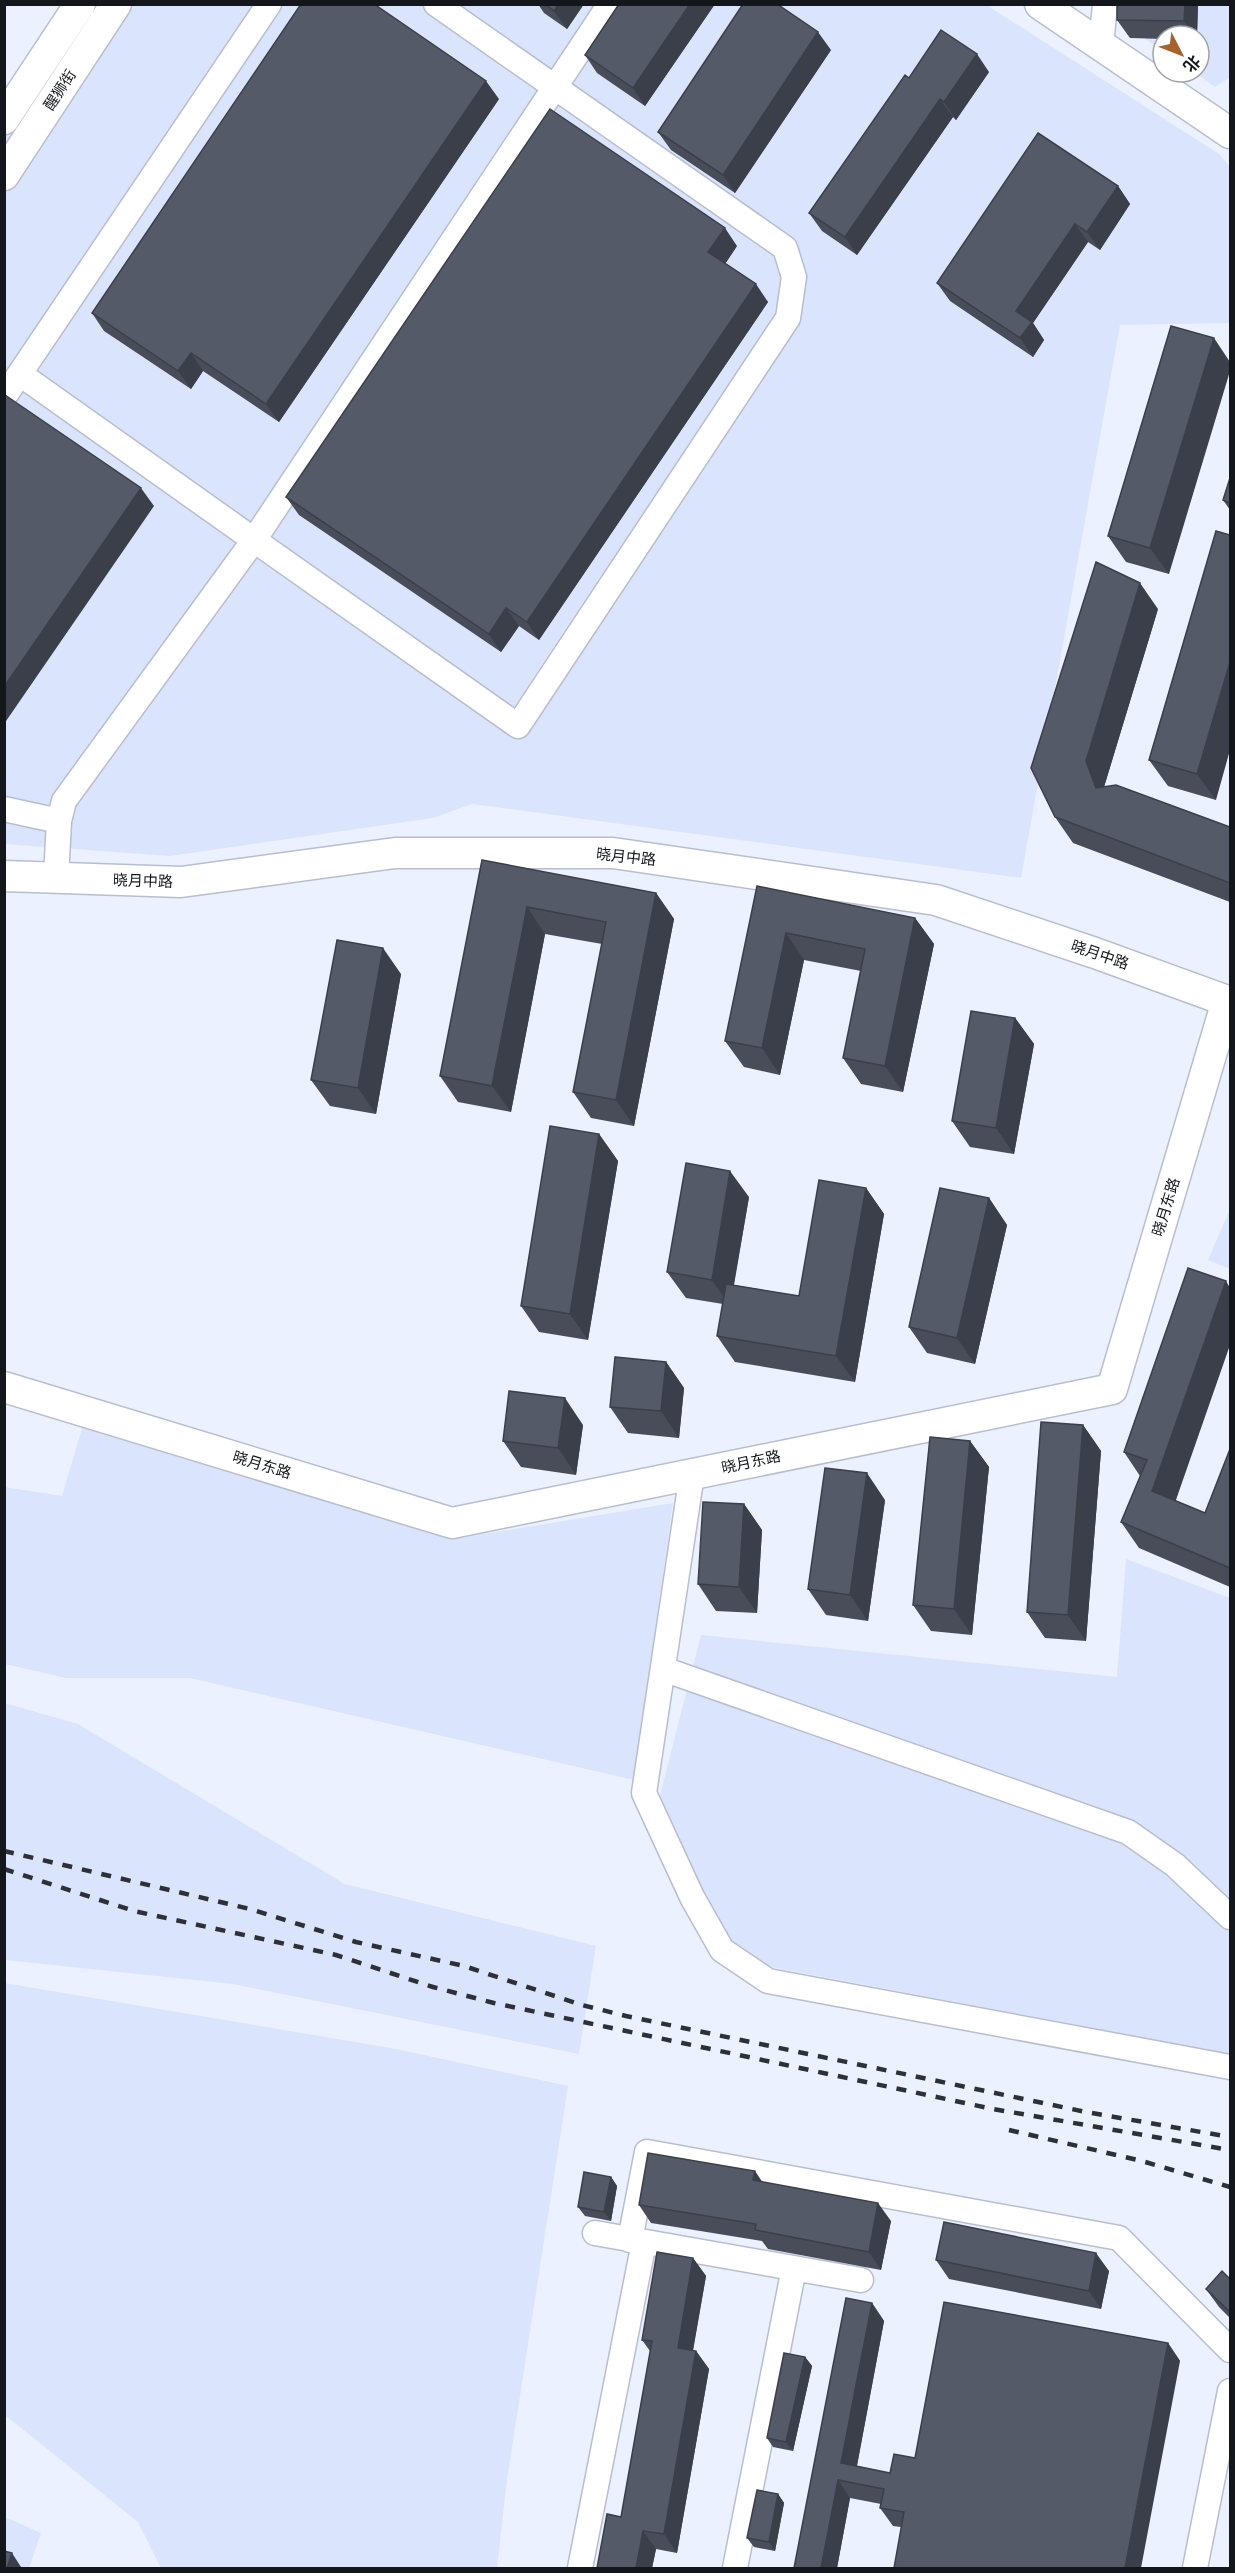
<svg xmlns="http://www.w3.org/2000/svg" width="1235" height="2573" viewBox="0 0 1235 2573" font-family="'Noto Sans','Noto Sans SC',sans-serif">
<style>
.built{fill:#dae4fc}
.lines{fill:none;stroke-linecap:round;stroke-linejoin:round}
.minor-casing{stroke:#b7bece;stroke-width:27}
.tertiary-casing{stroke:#b7bece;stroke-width:33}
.minor{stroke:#fff;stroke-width:24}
.tertiary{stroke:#fff;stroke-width:30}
.rail{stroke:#2d3036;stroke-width:4.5;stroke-dasharray:10 10;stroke-linecap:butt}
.wall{fill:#484d59}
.shaded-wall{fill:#3b3f49}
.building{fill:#545a68;stroke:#3b3f49;stroke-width:1.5}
.labels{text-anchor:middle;stroke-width:6;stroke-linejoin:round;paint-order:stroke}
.street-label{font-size:15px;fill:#13161b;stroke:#fff}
</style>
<rect width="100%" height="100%" fill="#ebf1fe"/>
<path class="built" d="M 985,4 L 1219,154 L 1230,167 L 1230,323 L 1120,325 L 1021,878 L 472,804 L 433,818 L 170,856 L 5,844 L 4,127 L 85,5 Z
M 1096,5 L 1230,5 L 1230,77 L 1215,87 L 1194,72 L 1199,72 L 1199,36 L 1163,36 L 1163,51 Z
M 1230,1209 L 1230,1269 L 1208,1260 Z
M 83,1425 L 460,1538 L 673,1503 L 634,1780 L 190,1678 L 66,1678 L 5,1664 L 4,1487 L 62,1496 Z
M 1126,1559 L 1230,1598 L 1230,2054 L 766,1966 L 725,1936 L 658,1803 L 701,1635 L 1117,1677 Z
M 4,1703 L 78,1724 L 345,1884 L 596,1946 L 579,2054 L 233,1984 L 5,1960 Z
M 4,1983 L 391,2048 L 568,2086 L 507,2480 L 497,2568 L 161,2568 L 138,2522 L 5,2415 Z
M 5,2517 L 41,2533 L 29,2568 L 5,2568 Z"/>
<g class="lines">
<defs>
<path id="minor" d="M 436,4 L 785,248 L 794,277 L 788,318 L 518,726 L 254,540 L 610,4
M 1101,46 L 1105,4
M 20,374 L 254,540 L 64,801 L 59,821
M 4,397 L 269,4
M 4,809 L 59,821 L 56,878
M 692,1474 L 644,1793 L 692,1897 L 722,1950 L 768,1981 L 1230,2067
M 663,1669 L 1128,1832 L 1175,1865 L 1230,1917
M 595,2233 L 861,2280
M 630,2240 L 647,2152 L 1119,2238 L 1230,2350
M 580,2568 L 644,2242
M 735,2568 L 794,2268
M 1195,2568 L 1230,2391"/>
<path id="tertiary" d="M 1040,4 L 1230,133
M 4,119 L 80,4
M 4,175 L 116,4
M 4,876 L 181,882 L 395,853 L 613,853 L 936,900 L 1095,953 L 1230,1002
M 4,1387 L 452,1523 L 1112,1389 L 1227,1001"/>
</defs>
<use href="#minor" class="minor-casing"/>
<use href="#tertiary" class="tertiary-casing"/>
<use href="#minor" class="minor"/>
<use href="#tertiary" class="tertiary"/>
<path class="rail" d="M 4,1851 L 250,1909 L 356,1942 L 464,1966 L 582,2005 L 626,2016 L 1086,2112 L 1230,2137
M 4,1869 L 134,1911 L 336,1955 L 433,1987 L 494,2003 L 993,2109 L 1230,2150
M 1009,2130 L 1142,2161 L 1230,2187"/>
</g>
<path class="wall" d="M 538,4 L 584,4 L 567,29 L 544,13 Z
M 619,4 L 715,4 L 645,106 L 597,73 L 585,55 Z
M 1198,4 L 1197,36 L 1163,36 L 1163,39 L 1130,38 L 1117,20 Z
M 831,50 L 735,193 L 671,150 L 658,132 Z
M 989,72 L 956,120 L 953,117 L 857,255 L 822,231 L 809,213 L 909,78 Z
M 499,99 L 279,422 L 203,371 L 191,389 L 104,331 L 92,313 Z
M 1118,186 L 1130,204 L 1100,250 L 1088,242 L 1033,323 L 1044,340 L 1033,357 L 950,301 L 937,283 Z
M 737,246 L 725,264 L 768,302 L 539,640 L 519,626 L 501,652 L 299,515 L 286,497 Z
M 1171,326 L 1169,574 L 1126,562 L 1108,536 Z
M 1230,478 L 1230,510 L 1223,500 Z
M 1216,531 L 1216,800 L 1168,786 L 1149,760 Z
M 1158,609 L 1104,787 L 1230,827 L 1230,902 L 1073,843 L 1055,817 Z
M 482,860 L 656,893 L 674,919 L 634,1126 L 591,1118 L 573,1092 L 602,944 L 545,934 L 511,1112 L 458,1102 L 440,1076 Z
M 757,886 L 915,918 L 934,944 L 903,1092 L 861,1084 L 843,1058 L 861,971 L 804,960 L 780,1075 L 744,1067 L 725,1041 Z
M 401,974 L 376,1114 L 330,1106 L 311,1080 Z
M 1015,1018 L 1034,1044 L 1014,1154 L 970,1147 L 952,1121 Z
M 599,1134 L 618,1161 L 588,1340 L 539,1332 L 521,1306 Z
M 866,1188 L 884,1214 L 855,1382 L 735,1362 L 717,1336 L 723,1304 L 686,1298 L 667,1272 L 749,1197 L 734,1285 L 799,1296 Z
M 989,1198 L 1007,1225 L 975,1364 L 927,1353 L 909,1327 Z
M 1188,1268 L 1176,1501 L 1205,1513 L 1230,1449 L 1230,1587 L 1139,1548 L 1121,1522 L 1140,1476 L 1124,1452 Z
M 666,1362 L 684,1388 L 679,1438 L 628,1433 L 610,1407 Z
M 583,1425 L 576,1475 L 521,1467 L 503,1441 Z
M 1083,1425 L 1101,1451 L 1086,1641 L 1045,1638 L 1027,1612 Z
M 970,1441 L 989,1467 L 972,1635 L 931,1631 L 913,1605 Z
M 885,1500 L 868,1621 L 826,1615 L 808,1589 Z
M 744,1504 L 762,1530 L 757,1613 L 716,1611 L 698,1584 Z
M 611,2177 L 617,2186 L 611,2221 L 585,2216 L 578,2207 Z
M 762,2182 L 891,2221 L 881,2270 L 768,2249 L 762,2241 L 651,2223 L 639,2205 Z
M 693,2258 L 706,2276 L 693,2351 L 696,2351 L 709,2369 L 677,2553 L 656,2549 L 652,2568 L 597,2568 L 621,2517 L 650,2351 L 642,2340 Z
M 936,2260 L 1109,2271 L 1101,2309 L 949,2279 Z
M 1230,2279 L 1230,2318 L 1219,2307 L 1206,2289 Z
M 872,2303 L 884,2321 L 857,2466 L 890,2473 L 915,2458 L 1168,2343 L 1180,2361 L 901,2527 L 893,2526 L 880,2508 L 881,2504 L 850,2498 L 837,2568 L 794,2568 Z
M 805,2357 L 812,2366 L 793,2451 L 773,2447 L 767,2438 Z
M 778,2494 L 784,2503 L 775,2551 L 754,2547 L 747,2538 Z"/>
<path class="shaded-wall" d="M 559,4 L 584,4 L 567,29 L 554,11 Z
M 690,4 L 715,4 L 645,106 L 633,88 Z
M 1185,4 L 1198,4 L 1197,36 L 1195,36 L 1184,21 Z
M 818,32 L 831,50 L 735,193 L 723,175 Z
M 977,54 L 989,72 L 956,120 L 944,102 Z
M 486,81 L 499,99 L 279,422 L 266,404 Z
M 940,99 L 953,117 L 857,255 L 845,237 Z
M 1118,186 L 1130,204 L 1100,250 L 1087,232 Z
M 1075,224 L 1088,242 L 1033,323 L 1044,340 L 1033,357 L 1020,338 L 1016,311 Z
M 725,228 L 737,246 L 721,270 L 708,252 Z
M 756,284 L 768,302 L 539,640 L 527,622 Z
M 1214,338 L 1230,362 L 1230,371 L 1169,574 L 1150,548 Z
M 191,353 L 203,371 L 191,389 L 178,371 Z
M 141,488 L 154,506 L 4,724 L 4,687 Z
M 1140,583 L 1158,609 L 1104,787 L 1096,788 L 1086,761 Z
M 506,608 L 519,626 L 501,652 L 489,634 Z
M 1230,662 L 1230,750 L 1216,800 L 1197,774 Z
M 656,893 L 674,919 L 634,1126 L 616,1100 Z
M 527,907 L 545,934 L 511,1112 L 492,1086 Z
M 915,918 L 934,944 L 903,1092 L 885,1066 Z
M 786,933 L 804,960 L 780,1075 L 762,1048 Z
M 383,948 L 401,974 L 376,1114 L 358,1088 Z
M 1015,1018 L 1034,1044 L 1014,1154 L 996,1128 Z
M 599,1134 L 618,1161 L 588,1340 L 570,1314 Z
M 730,1171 L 749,1197 L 730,1306 L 712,1280 Z
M 866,1188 L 884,1214 L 855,1382 L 836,1356 Z
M 989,1198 L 1007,1225 L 975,1364 L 957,1338 Z
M 1226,1281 L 1230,1288 L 1230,1345 L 1170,1517 L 1152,1491 Z
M 666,1362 L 684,1388 L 679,1438 L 661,1411 Z
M 565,1398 L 583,1425 L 576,1475 L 558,1448 Z
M 1083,1425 L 1101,1451 L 1086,1641 L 1068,1615 Z
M 970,1441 L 989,1467 L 972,1635 L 954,1609 Z
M 867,1473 L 885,1500 L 868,1621 L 850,1595 Z
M 744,1504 L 762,1530 L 757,1613 L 739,1587 Z
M 755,2171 L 767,2189 L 753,2180 Z
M 611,2177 L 617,2186 L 611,2221 L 604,2212 Z
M 878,2203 L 891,2221 L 881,2270 L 869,2252 Z
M 1096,2253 L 1109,2271 L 1101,2309 L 1089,2291 Z
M 693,2258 L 706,2276 L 690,2366 L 678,2348 Z
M 872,2303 L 884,2321 L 854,2481 L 841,2463 Z
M 1168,2343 L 1180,2361 L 1141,2568 L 1125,2568 Z
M 696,2351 L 709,2369 L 677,2553 L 664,2534 Z
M 805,2357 L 812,2366 L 793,2451 L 786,2442 Z
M 838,2480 L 850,2498 L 837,2568 L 821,2568 Z
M 778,2494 L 784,2503 L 775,2551 L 769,2542 Z
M 643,2531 L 656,2549 L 652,2568 L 636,2568 Z
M 12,2553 L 21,2567 L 21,2568 L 7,2568 Z"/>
<path class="building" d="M 301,4 L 374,4 L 486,81 L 266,404 L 191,353 L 178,371 L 92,313 Z
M 545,4 L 559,4 L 554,11 Z
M 619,4 L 690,4 L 633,88 L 585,55 Z
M 743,4 L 777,4 L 818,32 L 723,175 L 658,132 Z
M 1117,4 L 1185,4 L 1184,21 L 1117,20 Z
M 941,30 L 977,54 L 944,102 L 940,99 L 845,237 L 809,213 L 905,75 L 909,78 Z
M 550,109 L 725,228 L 708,252 L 756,284 L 527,622 L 506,608 L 489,634 L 286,497 Z
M 1038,133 L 1118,186 L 1087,232 L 1075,224 L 1016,311 L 1032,322 L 1020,338 L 937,283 Z
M 1171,326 L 1214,338 L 1150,548 L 1108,536 Z
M 5,395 L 141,488 L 4,687 L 4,395 Z
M 1230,478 L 1230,503 L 1223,500 Z
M 1216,531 L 1230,535 L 1230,662 L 1197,774 L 1149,760 Z
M 1096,562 L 1140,583 L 1086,761 L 1096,788 L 1116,785 L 1230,827 L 1230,883 L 1055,817 L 1031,768 Z
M 482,860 L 656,893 L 616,1100 L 573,1092 L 606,922 L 527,907 L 492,1086 L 440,1076 Z
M 757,886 L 915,918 L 885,1066 L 843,1058 L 865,949 L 786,933 L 762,1048 L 725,1041 Z
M 337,940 L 383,948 L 358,1088 L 311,1080 Z
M 971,1011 L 1015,1018 L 996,1128 L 952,1121 Z
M 550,1126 L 599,1134 L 570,1314 L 521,1306 Z
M 686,1163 L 730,1171 L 712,1280 L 667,1272 Z
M 819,1180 L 866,1188 L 836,1356 L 717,1336 L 726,1284 L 799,1296 Z
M 940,1188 L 989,1198 L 957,1338 L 909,1327 Z
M 1188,1268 L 1226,1281 L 1152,1491 L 1205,1513 L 1230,1449 L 1230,1568 L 1121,1522 L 1147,1460 L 1124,1452 Z
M 615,1357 L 666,1362 L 661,1411 L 610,1407 Z
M 509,1391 L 565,1398 L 558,1448 L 503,1441 Z
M 1041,1422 L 1083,1425 L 1068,1615 L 1027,1612 Z
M 930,1437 L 970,1441 L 954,1609 L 913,1605 Z
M 825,1468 L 867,1473 L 850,1595 L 808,1589 Z
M 703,1502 L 744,1504 L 739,1587 L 698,1584 Z
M 648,2153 L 755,2171 L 753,2180 L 878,2203 L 869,2252 L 755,2230 L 756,2224 L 639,2205 Z
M 584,2172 L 611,2177 L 604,2212 L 578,2207 Z
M 944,2222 L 1096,2253 L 1089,2291 L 936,2260 Z
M 657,2252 L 693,2258 L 678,2348 L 696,2351 L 664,2534 L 643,2531 L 636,2568 L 597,2568 L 607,2514 L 621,2517 L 652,2341 L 642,2340 Z
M 1222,2271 L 1230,2279 L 1230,2312 L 1206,2289 Z
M 846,2298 L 872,2303 L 841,2463 L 890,2473 L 894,2454 L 915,2458 L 944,2302 L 1168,2343 L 1125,2568 L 894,2568 L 904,2512 L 880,2508 L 884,2489 L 838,2480 L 821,2568 L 794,2568 Z
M 784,2353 L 805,2357 L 786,2442 L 767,2438 Z
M 757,2490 L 778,2494 L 769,2542 L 747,2538 Z
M 4,2551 L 12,2553 L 7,2568 L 4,2568 Z"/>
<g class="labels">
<g class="street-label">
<text transform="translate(60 90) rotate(-57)" y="5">醒狮街</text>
<text transform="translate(626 857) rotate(6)" y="5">晓月中路</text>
<text transform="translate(143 881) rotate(2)" y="5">晓月中路</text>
<text transform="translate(1100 955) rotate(19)" y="5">晓月中路</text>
<text transform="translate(1166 1207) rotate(-73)" y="5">晓月东路</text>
<text transform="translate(751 1462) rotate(-12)" y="5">晓月东路</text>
<text transform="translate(262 1465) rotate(17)" y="5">晓月东路</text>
</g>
</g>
<rect width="1235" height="2573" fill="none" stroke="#13161b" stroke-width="12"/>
<g transform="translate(1181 54) rotate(132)"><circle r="28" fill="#ffffff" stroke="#a1a2a4" stroke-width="1.5"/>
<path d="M0-4.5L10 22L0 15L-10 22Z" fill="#a5642f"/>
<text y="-9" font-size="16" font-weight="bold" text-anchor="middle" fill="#13161b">北</text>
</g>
</svg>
